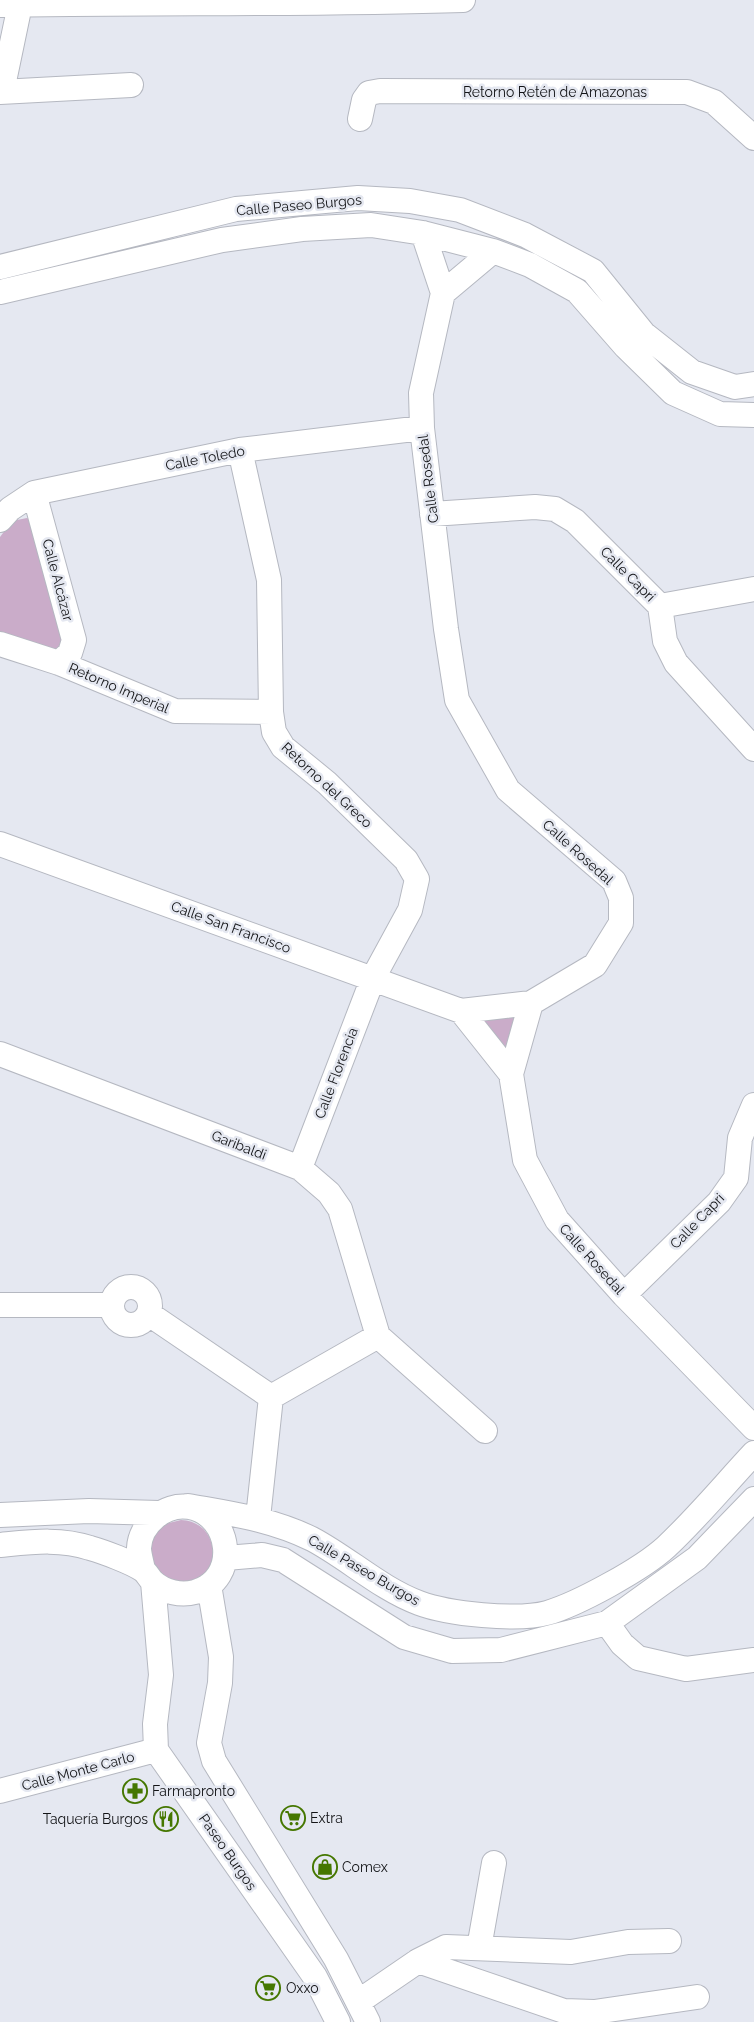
<svg xmlns="http://www.w3.org/2000/svg" width="754" height="2022" viewBox="0 0 754 2022" font-family="Raleway,sans-serif">
<style>
.green{fill:#caacc9}
.lines{fill:none;stroke-linecap:round;stroke-linejoin:round}
.minor-casing{stroke:#b5b8c1;stroke-width:26}
.minor{stroke:#fff;stroke-width:24}
.labels{text-anchor:middle;stroke-width:5;stroke-linejoin:round;paint-order:stroke}
.street-label{font-size:14px;fill:#131417;stroke:#e5e8f1}
.poi-label{font-size:14px;fill:#131417;stroke:#e5e8f1;text-anchor:start}
</style>
<rect width="100%" height="100%" fill="#e5e8f1"/>
<path class="green" d="M 27,518 L 34,523 L 64,644 L 55,650 L 0,634 L 0,537 L 12,521 Z
M 524,1006 L 507,1053 L 476,1020 Z
M 181,1520 C 224,1522 222,1583 184,1584 C 176,1585 165,1580 157,1578 L 148,1544 L 161,1525 Z"/>
<g class="lines">
<defs>
<path id="minor" d="M 0,5 C 154,2 309,5 463,0
M 2,91 L 21,0
M 0,92 L 131,85
M 360,119 L 364,100 L 369,93 L 380,91 L 687,92 L 714,102 L 754,138
M 423,233 L 443,293 L 421,393 L 422,428 L 446,629 L 457,700 L 508,790 L 614,881 L 621,898 L 621,923 L 595,965 L 531,1003 L 511,1074 L 525,1160 L 557,1220 L 624,1295 L 754,1428
M 0,267 L 236,209 L 358,198 L 410,201 L 460,210 L 525,235 L 593,271 L 644,334 L 692,372 L 735,387 L 754,384
M 0,292 L 222,240 L 302,229 L 371,225 L 423,233 L 493,251 L 530,265 L 577,291 L 626,347 L 673,393 L 720,414 L 754,415
M 443,293 L 493,251
M 240,450 L 269,580 L 271,712 L 274,732 L 283,747 L 327,783 L 406,860 L 417,879 L 410,910 L 373,978 L 300,1168
M 34,493 L 74,640 L 70,653 L 59,663
M 432,514 L 535,507 L 555,509 L 575,521 L 660,606 L 665,641 L 676,663 L 754,749
M 0,520 L 10,509 L 34,493 L 240,450 L 422,428
M 660,606 L 754,589
M 0,644 L 59,663 L 175,711 L 271,712
M 0,844 L 461,1011 L 531,1003
M 461,1011 L 511,1074
M 0,1054 L 300,1168 L 329,1193 L 340,1209 L 378,1336
M112 1306a19 19 0 1 1 38 0a19 19 0 1 1-38 0Z
M 624,1295 L 719,1202 L 736,1178 L 740,1138 L 754,1105
M 0,1305 L 112,1305
M 149,1314 L 271,1397
M 378,1336 L 485,1431
M 271,1397 L 378,1336
M 188,1506 C 232,1514 271,1519 312,1539 C 348,1558 381,1589 419,1603 C 448,1614 517,1621 547,1613 C 578,1604 642,1569 666,1547 C 697,1518 725,1484 754,1453
M 0,1515 L 89,1511 L 159,1513
M 258,1518 L 271,1397
M 0,1545 C 31,1542 60,1538 90,1548 C 104,1552 131,1562 143,1570 C 147,1573 149,1578 153,1582 C 164,1592 181,1596 195,1592 C 240,1580 232,1514 189,1507 C 165,1503 140,1524 139,1548 C 139,1555 142,1563 143,1570
M 226,1558 L 262,1555 L 283,1560 L 404,1637 L 452,1651 L 501,1650 L 607,1623 L 697,1558 L 754,1499
M 153,1582 L 161,1675 L 155,1724 L 156,1750 L 315,1977 L 338,2022
M 209,1585 L 221,1657 L 220,1683 L 209,1743 L 214,1761 L 336,1959 L 368,2022
M 607,1623 L 622,1644 L 638,1658 L 686,1669 L 754,1660
M 0,1791 L 156,1750
M 479,1948 L 494,1863
M 418,1961 L 564,2011 L 594,2012 L 697,1997
M 358,2002 L 418,1961 L 446,1947 L 571,1952 L 628,1942 L 669,1941"/>
</defs>
<use href="#minor" class="minor-casing"/>
<use href="#minor" class="minor"/>
</g>
<defs>
<symbol id="pharmacy-ring" viewBox="-11 -11 22 22"><circle r="9.5" fill="#e5e8f1" stroke="#457700" stroke-width="1.5"/><path d="M-2-6h4v4h4v4h-4v4h-4v-4h-4v-4h4Z" fill="#457700"/></symbol>
<symbol id="supermarket-ring" viewBox="-11 -11 22 22"><circle r="9.5" fill="#e5e8f1" stroke="#457700" stroke-width="1.5"/><path d="M-6-5.5h2.5l.6 2H6L4.5 2H-2.5L-4.4-4H-6ZM-1.5 3.2a1.3 1.3 0 1 0 .1 0ZM3 3.2a1.3 1.3 0 1 0 .1 0Z" fill="#457700"/></symbol>
<symbol id="restaurant-ring" viewBox="-11 -11 22 22"><circle r="9.5" fill="#e5e8f1" stroke="#457700" stroke-width="1.5"/><path d="M-5-6h1v4h1v-4h1v4h1v-4h1v5L-1.5 .5V6h-2V.5L-5-1ZM5-6V6H3V1.5H1.5Q1.5-4 5-6Z" fill="#457700"/></symbol>
<symbol id="shop-ring" viewBox="-11 -11 22 22"><circle r="9.5" fill="#e5e8f1" stroke="#457700" stroke-width="1.5"/><path d="M-5-2.5h2.3a2.7 3.5 0 0 1 5.4 0H5L5.5 6h-11ZM-1.5-2.5h3a1.5 2.3 0 0 0-3 0Z" fill="#457700"/></symbol>
</defs>
<g fill-rule="evenodd">
<use href="#pharmacy-ring" x="121" y="1777" width="28" height="28"/>
<use href="#supermarket-ring" x="279" y="1804" width="28" height="28"/>
<use href="#restaurant-ring" x="152" y="1805" width="28" height="28"/>
<use href="#shop-ring" x="311" y="1853" width="28" height="28"/>
<use href="#supermarket-ring" x="254" y="1974" width="28" height="28"/>
</g>
<g class="labels">
<g class="street-label">
<text x="555" y="97">Retorno Retén de Amazonas</text>
<text transform="translate(299 205) rotate(-5)" y="5">Calle Paseo Burgos</text>
<text transform="translate(205 458) rotate(-11)" y="5">Calle Toledo</text>
<text transform="translate(428 479) rotate(-97)" y="5">Calle Rosedal</text>
<text transform="translate(628 574) rotate(45)" y="5">Calle Capri</text>
<text transform="translate(58 580) rotate(75)" y="5">Calle Alcázar</text>
<text transform="translate(119 688) rotate(23)" y="5">Retorno Imperial</text>
<text transform="translate(327 785) rotate(43)" y="5">Retorno del Greco</text>
<text transform="translate(578 852) rotate(42)" y="5">Calle Rosedal</text>
<text transform="translate(231 927) rotate(20)" y="5">Calle San Francisco</text>
<text transform="translate(336 1073) rotate(-69)" y="5">Calle Florencia</text>
<text transform="translate(239 1145) rotate(21)" y="5">Garibaldi</text>
<text transform="translate(697 1221) rotate(-46)" y="5">Calle Capri</text>
<text transform="translate(592 1259) rotate(48)" y="5">Calle Rosedal</text>
<text transform="translate(364 1570) rotate(30)" y="5">Calle Paseo Burgos</text>
<text transform="translate(78 1771) rotate(-15)" y="5">Calle Monte Carlo</text>
<text transform="translate(228 1852) rotate(55)" y="5">Paseo Burgos</text>
</g>
<g class="poi-label">
<text x="152" y="1796">Farmapronto</text>
<text x="310" y="1823">Extra</text>
<text x="148" y="1824" text-anchor="end">Taquería Burgos</text>
<text x="342" y="1872">Comex</text>
<text x="286" y="1993">Oxxo</text>
</g>
</g>
</svg>
